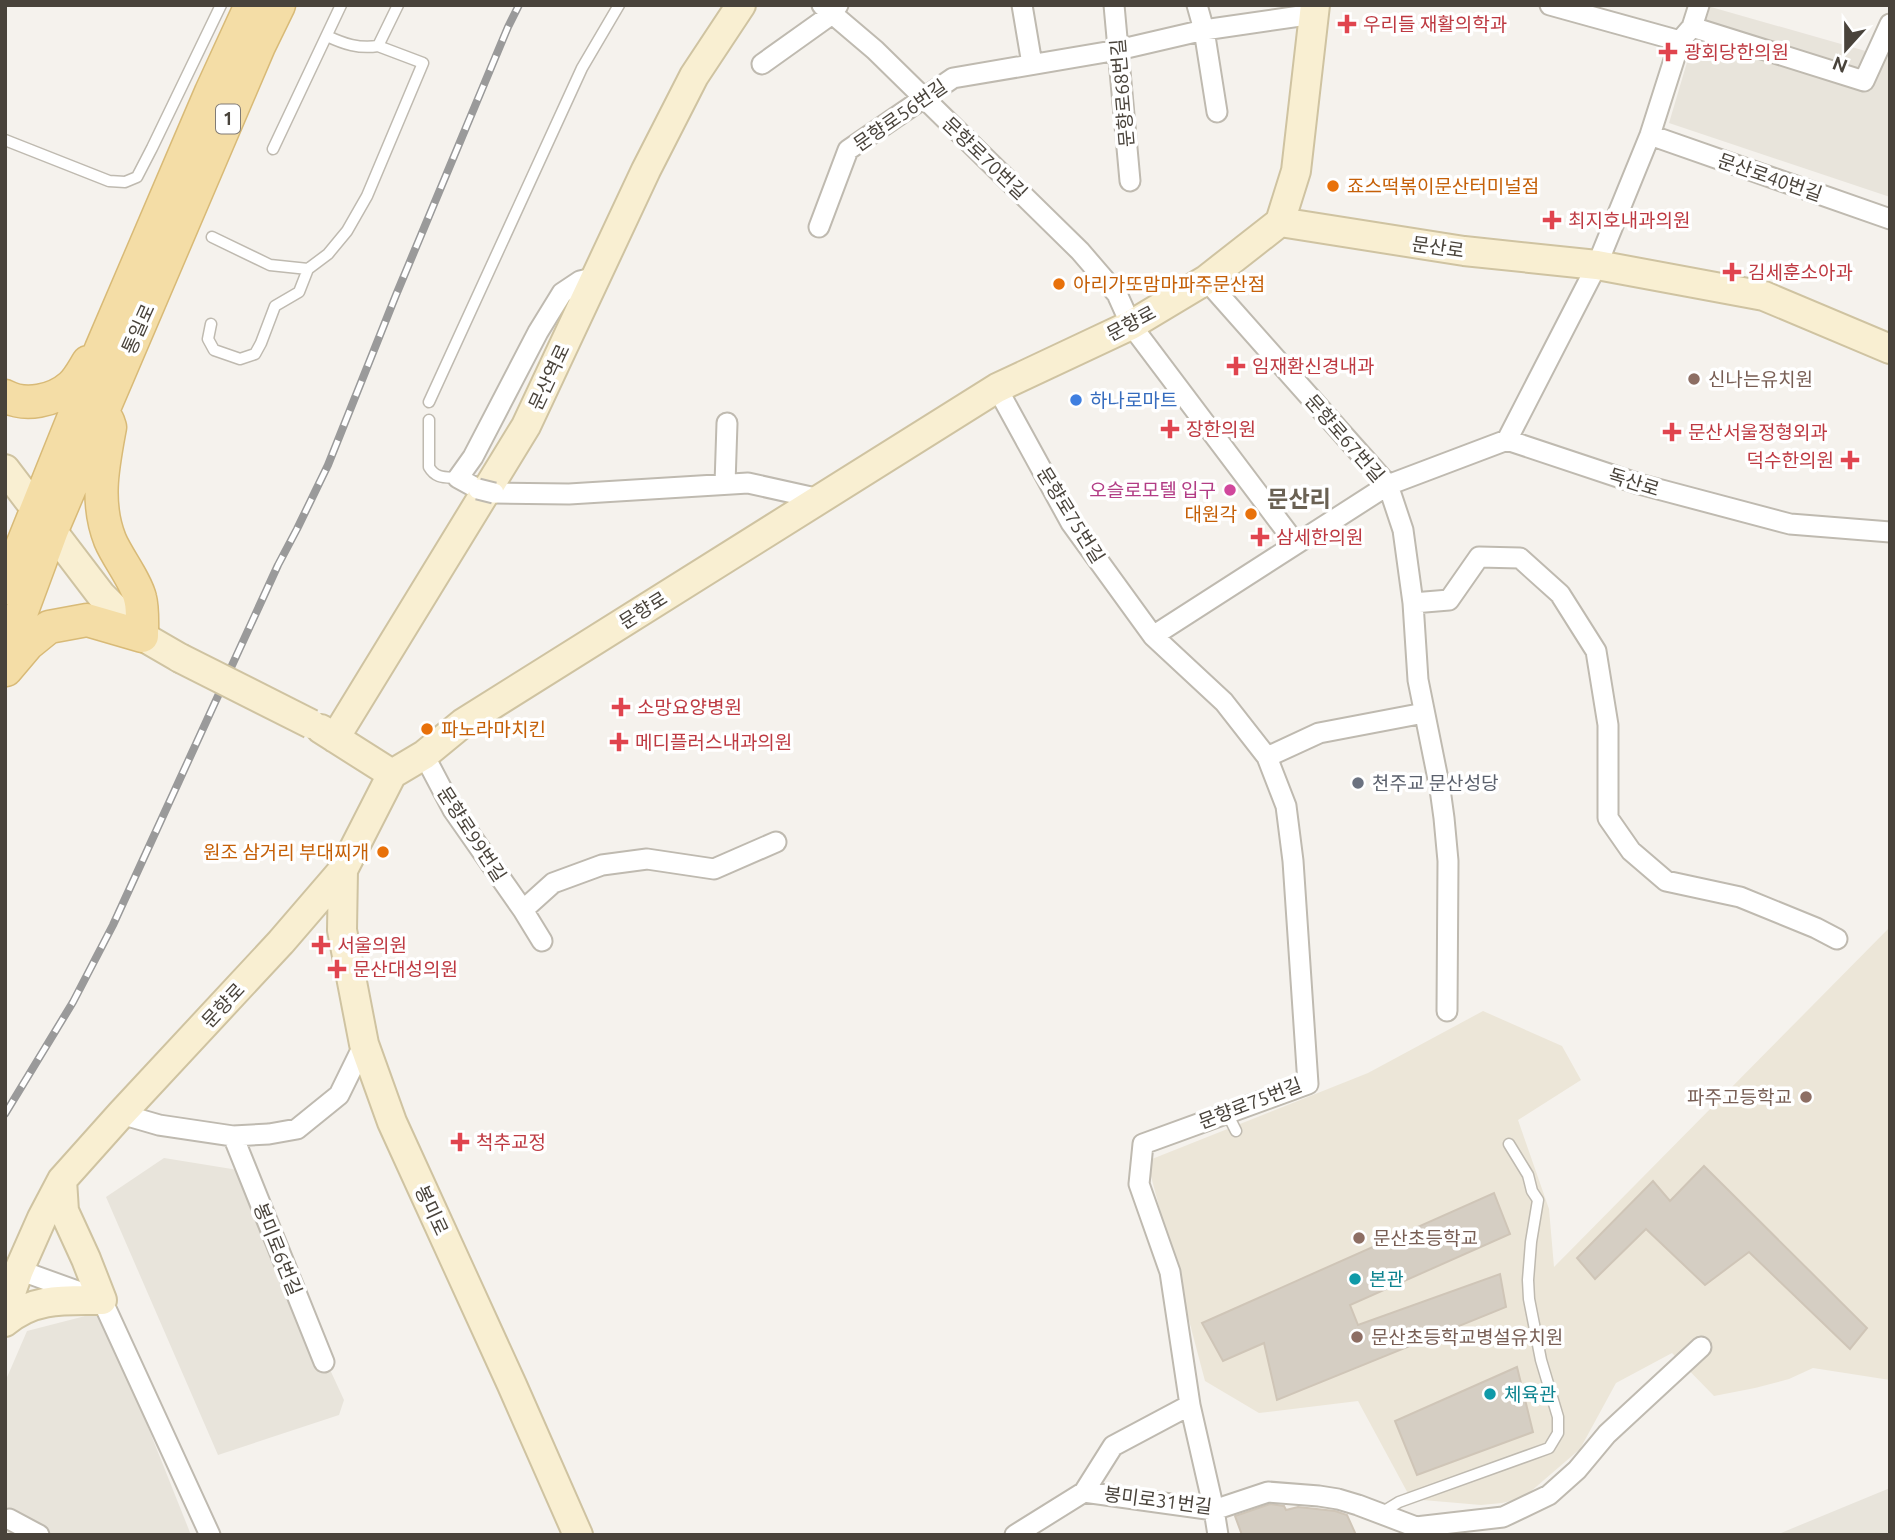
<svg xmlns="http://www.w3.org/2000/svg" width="1895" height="1540" viewBox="0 0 1895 1540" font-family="Ubuntu,'Noto Sans KR',sans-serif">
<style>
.residential{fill:#e8e4db}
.education{fill:#ece6d8}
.building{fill:#d5cec3;stroke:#cfc5b7;stroke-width:2}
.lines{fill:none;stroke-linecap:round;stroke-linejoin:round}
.lane-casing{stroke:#bfbab0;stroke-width:13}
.street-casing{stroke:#bfbab0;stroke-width:23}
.secondary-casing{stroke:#cfc3a1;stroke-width:32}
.primary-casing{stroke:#d8ba77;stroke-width:35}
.lane{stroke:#fff;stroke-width:10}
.street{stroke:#fff;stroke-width:19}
.secondary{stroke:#f9efd2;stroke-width:28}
.primary{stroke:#f4dda6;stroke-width:32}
.rail-casing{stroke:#9a9a9a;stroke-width:8}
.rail{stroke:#fff;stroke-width:5;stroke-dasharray:16;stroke-linecap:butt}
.street-bridge-casing{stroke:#bfbab0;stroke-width:23;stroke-linecap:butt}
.secondary-bridge-casing{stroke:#cfc3a1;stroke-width:32;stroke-linecap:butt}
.street-bridge{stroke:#fff;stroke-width:19}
.secondary-bridge{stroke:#f9efd2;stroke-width:28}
.health-dot{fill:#e0444e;stroke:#fff;stroke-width:2.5}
.food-dot{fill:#e8710a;stroke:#fff;stroke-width:2.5}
.education-dot{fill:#8d6e63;stroke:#fff;stroke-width:2.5}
.shop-dot{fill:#3f7fe0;stroke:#fff;stroke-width:2.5}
.hotel-dot{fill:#d1479c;stroke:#fff;stroke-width:2.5}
.worship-dot{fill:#6b7280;stroke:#fff;stroke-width:2.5}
.culture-dot{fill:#0f9aa8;stroke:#fff;stroke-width:2.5}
.labels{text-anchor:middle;stroke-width:7;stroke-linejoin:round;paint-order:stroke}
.shield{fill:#fff;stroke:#807b76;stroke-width:2}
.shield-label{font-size:18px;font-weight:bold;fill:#49433b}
.health-label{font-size:19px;fill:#be3a42;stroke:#fff;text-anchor:start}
.street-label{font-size:19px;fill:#49433b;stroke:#fff}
.food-label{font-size:19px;fill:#c56008;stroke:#fff;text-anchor:start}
.education-label{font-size:19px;fill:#785e54;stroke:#fff;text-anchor:start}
.shop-label{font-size:19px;fill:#366cbe;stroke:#fff;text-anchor:start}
.hotel-label{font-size:19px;fill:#b23c85;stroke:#fff;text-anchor:end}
.worship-label{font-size:19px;fill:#5b616d;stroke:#fff;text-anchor:start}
.culture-label{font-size:19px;fill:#0d838f;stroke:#fff;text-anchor:start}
.quarter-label{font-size:23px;font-weight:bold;fill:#6a6153;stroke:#fff}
</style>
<rect width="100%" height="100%" fill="#f5f2ed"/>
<path class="residential" d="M 1704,5 L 1890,58 L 1890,197 L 1669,123 Z
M 164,1158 L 238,1170 L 344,1400 L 339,1415 L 218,1455 L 106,1197 Z
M 97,1313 L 130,1382 L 191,1535 L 5,1535 L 5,1382 L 27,1331 Z
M 1890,1488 L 1890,1535 L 1776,1535 Z"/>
<path class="education" d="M 1890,927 L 1890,1380 L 1813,1368 L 1789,1379 L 1755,1388 L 1714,1396 L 1672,1353 L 1616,1383 L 1580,1449 L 1523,1498 L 1502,1503 L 1481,1505 L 1411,1499 L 1358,1401 L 1259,1413 L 1205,1381 L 1147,1161 L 1368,1073 L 1483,1011 L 1562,1046 L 1581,1080 L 1518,1120 L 1549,1209 L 1554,1267 Z"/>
<path class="building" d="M 1704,1166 L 1867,1328 L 1850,1349 L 1749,1252 L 1705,1285 L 1646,1229 L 1595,1279 L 1577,1258 L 1653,1181 L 1670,1201 Z
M 1494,1193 L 1510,1234 L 1350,1305 L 1358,1325 L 1500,1274 L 1506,1307 L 1277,1400 L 1264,1343 L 1223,1361 L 1202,1323 Z
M 1517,1367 L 1533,1432 L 1417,1475 L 1395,1421 Z
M 1270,1504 L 1284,1506 L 1286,1510 L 1298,1507 L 1335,1511 L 1347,1515 L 1356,1535 L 1242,1535 L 1235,1516 Z"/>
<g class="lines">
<defs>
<path id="lane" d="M 327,36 C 344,44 359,49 378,46
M 5,140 L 109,181 L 125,182 L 137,177 L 152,148 L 221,5
M 273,149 L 341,5
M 212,237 L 270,265 L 308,269 L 328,254 L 347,231 L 367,196 L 423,63 L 378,46 L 398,5
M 211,324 L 208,339 L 214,350 L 240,359 L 255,354 L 261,343 L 275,306 L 299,292 L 308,269
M 429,402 L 582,68 L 619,5
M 429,420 L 429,467 C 436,479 445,477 458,478
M 1227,1113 L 1236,1131
M 1381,1513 L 1399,1502 L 1549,1448 L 1558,1433 L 1558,1417 L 1541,1360 L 1529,1299 L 1528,1280 L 1531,1242 L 1538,1200 L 1532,1191 L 1528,1175 L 1509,1144"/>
<path id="street" d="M 822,5 L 875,50 L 1080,251 L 1117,294 L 1131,325 L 1296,544
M 1022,5 L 1032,64
M 1114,5 L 1130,181
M 1197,5 L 1204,30 L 1217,112
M 1550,5 L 1680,41
M 1692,27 L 1864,81 L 1890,24
M 762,64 L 832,14 L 838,5
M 1650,135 L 1890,219
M 819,227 L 848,150 L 953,78 L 1118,50 L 1204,30 L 1314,14
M 1206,280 L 1388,485 L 1403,530 L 1413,603 L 1418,680 L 1440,789 L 1444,818 L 1448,861 L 1447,1011
M 997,388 L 1071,523 L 1153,636 L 1224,702 L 1267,757 L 1286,806 L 1293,861 L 1308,1084 L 1143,1144 L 1139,1184 L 1170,1272 L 1190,1405 L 1214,1510 L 1218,1535
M 1507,440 L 1597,265 L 1650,135 L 1680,41 L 1692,27 L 1699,5
M 725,484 L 727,423
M 478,489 L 458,478 L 473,457 L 538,332 L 562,293 L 580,281 L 597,277
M 494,493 L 569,494 L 748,483 L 820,499
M 1413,603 L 1449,600 L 1479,557 L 1520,558 L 1560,594 L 1596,651 L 1608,725 L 1608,818 L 1631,851 L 1666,881 L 1740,897 L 1816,928 L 1837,939
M 1153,636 L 1388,485 L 1507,440 L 1639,484 L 1790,524 L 1890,532
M 424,755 L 453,810 L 523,910 L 542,941
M 1267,757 L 1319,733 L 1424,713
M 523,910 L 553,883 L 602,865 L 647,859 L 714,869 L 776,842
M 121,1114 L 159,1125 L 233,1136 L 269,1134 L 297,1129 L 339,1095 L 364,1044
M 233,1136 L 324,1362
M 19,1270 L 102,1300 L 210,1535
M 1084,1492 L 1113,1446 L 1190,1405
M 9,1519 L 39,1535
M 1015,1535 L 1084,1492 L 1214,1510 L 1268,1492 L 1319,1496 L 1338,1499 L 1358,1505 L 1416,1527 L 1503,1517 L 1549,1495 L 1577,1470 L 1607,1434 L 1701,1347"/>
<path id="secondary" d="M 1280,222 L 1464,251 L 1597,265 L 1764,296 L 1890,349
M 5,469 L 101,595 L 142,636 L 180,658
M 321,729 L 392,774
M 335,738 L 526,426 L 646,170 L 694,76 L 741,5
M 343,870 L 342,930 L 364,1044 L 392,1122 L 512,1385 L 578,1535
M 5,1310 L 19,1270 L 42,1218 L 62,1180 L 121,1114 L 281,942 L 343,870 L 392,774 L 424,755 L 463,723 L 997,388 L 1131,325 L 1206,280 L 1280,222 L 1296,171 L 1315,5
M 5,1322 C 34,1297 66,1300 102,1300 L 86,1259 L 64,1211 L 62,1180"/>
<path id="primary" d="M 5,396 C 25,407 54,401 71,386 C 78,380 83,370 88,362
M 5,588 L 101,349 L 211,92 L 251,5
M 5,657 L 52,530 L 259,46 L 279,5
M 6,670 L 28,644 L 49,627 L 87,620 L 142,636 C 142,624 143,609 140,598 C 136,581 117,557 110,540 C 95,502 103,465 110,427 L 108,421"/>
</defs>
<use href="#lane" class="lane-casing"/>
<use href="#street" class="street-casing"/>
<use href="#secondary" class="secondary-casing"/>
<use href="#primary" class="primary-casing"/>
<use href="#lane" class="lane"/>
<use href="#street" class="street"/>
<use href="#secondary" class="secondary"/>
<use href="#primary" class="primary"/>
<defs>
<path id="rail" d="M 5,1114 L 73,1002 L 113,925 L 278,565 L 297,529 L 328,465 L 396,295 L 508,27 L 519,5"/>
</defs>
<use href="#rail" class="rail-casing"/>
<use href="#rail" class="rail"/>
<defs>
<path id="street-bridge" d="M 478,489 L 494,493"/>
<path id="secondary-bridge" d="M 180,658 L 311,724"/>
</defs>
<use href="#street-bridge" class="street-bridge-casing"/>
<use href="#secondary-bridge" class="secondary-bridge-casing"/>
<use href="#street-bridge" class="street-bridge"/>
<use href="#secondary-bridge" class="secondary-bridge"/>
</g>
<g class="health-dot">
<path d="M1343.5 13.5h7v7h7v7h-7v7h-7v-7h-7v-7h7z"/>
<path d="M1664.5 41.5h7v7h7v7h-7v7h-7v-7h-7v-7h7z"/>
<path d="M1548.5 209.5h7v7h7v7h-7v7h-7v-7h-7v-7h7z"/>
<path d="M1728.5 261.5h7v7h7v7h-7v7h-7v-7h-7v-7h7z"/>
<path d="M1232.5 355.5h7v7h7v7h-7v7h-7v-7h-7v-7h7z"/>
<path d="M1166.5 418.5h7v7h7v7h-7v7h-7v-7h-7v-7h7z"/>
<path d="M1668.5 421.5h7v7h7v7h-7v7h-7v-7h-7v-7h7z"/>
<path d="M1846.5 449.5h7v7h7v7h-7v7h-7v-7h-7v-7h7z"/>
<path d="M1256.5 526.5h7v7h7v7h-7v7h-7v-7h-7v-7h7z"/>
<path d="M617.5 696.5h7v7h7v7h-7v7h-7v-7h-7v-7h7z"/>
<path d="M615.5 731.5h7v7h7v7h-7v7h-7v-7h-7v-7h7z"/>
<path d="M317.5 934.5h7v7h7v7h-7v7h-7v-7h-7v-7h7z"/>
<path d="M333.5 958.5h7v7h7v7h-7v7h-7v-7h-7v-7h7z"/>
<path d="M456.5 1131.5h7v7h7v7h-7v7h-7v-7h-7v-7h7z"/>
</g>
<g class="food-dot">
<circle cx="1333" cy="186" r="7"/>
<circle cx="1059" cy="284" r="7"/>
<circle cx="1251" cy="514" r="7"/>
<circle cx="427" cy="729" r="7"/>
<circle cx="383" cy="852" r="7"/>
</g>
<g class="education-dot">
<circle cx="1694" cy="379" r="7"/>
<circle cx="1806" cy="1097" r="7"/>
<circle cx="1359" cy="1238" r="7"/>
<circle cx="1357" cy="1337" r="7"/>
</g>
<circle class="shop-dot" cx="1076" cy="400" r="7"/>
<circle class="hotel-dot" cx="1230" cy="490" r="7"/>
<circle class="worship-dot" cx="1358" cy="783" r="7"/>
<g class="culture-dot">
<circle cx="1355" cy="1279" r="7"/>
<circle cx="1490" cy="1394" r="7"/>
</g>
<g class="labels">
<rect class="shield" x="216" y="104.5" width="24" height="29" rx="5"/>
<g class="shield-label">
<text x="228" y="125">1</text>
</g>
<g class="health-label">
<text x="1363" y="31">우리들 재활의학과</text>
<text x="1684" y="59">광회당한의원</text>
<text x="1568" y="227">최지호내과의원</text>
<text x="1748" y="279">김세훈소아과</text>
<text x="1252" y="373">임재환신경내과</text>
<text x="1186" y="436">장한의원</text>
<text x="1688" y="439">문산서울정형외과</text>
<text x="1834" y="467" text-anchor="end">덕수한의원</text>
<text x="1276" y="544">삼세한의원</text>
<text x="637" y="714">소망요양병원</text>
<text x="635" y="749">메디플러스내과의원</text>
<text x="337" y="952">서울의원</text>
<text x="353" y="976">문산대성의원</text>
<text x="476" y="1149">척추교정</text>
</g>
<g class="street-label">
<text transform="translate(1122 93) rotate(-95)" y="7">문향로68번길</text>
<text transform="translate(900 115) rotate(-35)" y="7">문향로56번길</text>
<text transform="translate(985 158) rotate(44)" y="7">문향로70번길</text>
<text transform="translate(1770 177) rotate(19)" y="7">문산로40번길</text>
<text transform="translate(1438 247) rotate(8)" y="7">문산로</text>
<text transform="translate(1131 323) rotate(-28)" y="7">문향로</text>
<text transform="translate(138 329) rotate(-66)" y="7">통일로</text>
<text transform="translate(549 377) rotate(-65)" y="7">문산역로</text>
<text transform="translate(1345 438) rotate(49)" y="7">문향로67번길</text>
<text transform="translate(1634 482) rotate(17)" y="7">독산로</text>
<text transform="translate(1071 515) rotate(58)" y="7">문향로75번길</text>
<text transform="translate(643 610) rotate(-32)" y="7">문향로</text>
<text transform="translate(472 834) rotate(57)" y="7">문향로99번길</text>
<text transform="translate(223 1005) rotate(-47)" y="7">문향로</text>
<text transform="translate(1250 1103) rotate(-21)" y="7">문향로75번길</text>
<text transform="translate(432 1210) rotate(65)" y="7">봉미로</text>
<text transform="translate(278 1249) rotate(68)" y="7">봉미로6번길</text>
<text transform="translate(1158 1500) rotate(7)" y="7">봉미로31번길</text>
</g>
<g class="food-label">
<text x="1347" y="193">죠스떡볶이문산터미널점</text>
<text x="1073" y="291">아리가또맘마파주문산점</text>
<text x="1237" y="521" text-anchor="end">대원각</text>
<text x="441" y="736">파노라마치킨</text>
<text x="369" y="859" text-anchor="end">원조 삼거리 부대찌개</text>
</g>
<g class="education-label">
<text x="1708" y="386">신나는유치원</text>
<text x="1792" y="1104" text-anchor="end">파주고등학교</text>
<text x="1373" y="1245">문산초등학교</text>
<text x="1371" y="1344">문산초등학교병설유치원</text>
</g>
<g class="shop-label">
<text x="1090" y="407">하나로마트</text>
</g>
<g class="hotel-label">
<text x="1216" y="497">오슬로모텔 입구</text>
</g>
<g class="worship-label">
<text x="1372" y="790">천주교 문산성당</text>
</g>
<g class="culture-label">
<text x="1369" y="1286">본관</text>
<text x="1504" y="1401">체육관</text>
</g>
<g class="quarter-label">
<text x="1299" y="507">문산리</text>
</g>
</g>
<rect width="1895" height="1540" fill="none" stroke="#49433b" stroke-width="14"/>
<g transform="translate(1846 49) rotate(201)" stroke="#ffffff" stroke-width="5" paint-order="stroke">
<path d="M0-5L12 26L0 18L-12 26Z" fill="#49433b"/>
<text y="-10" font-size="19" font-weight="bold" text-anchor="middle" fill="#49433b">N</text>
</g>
</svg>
